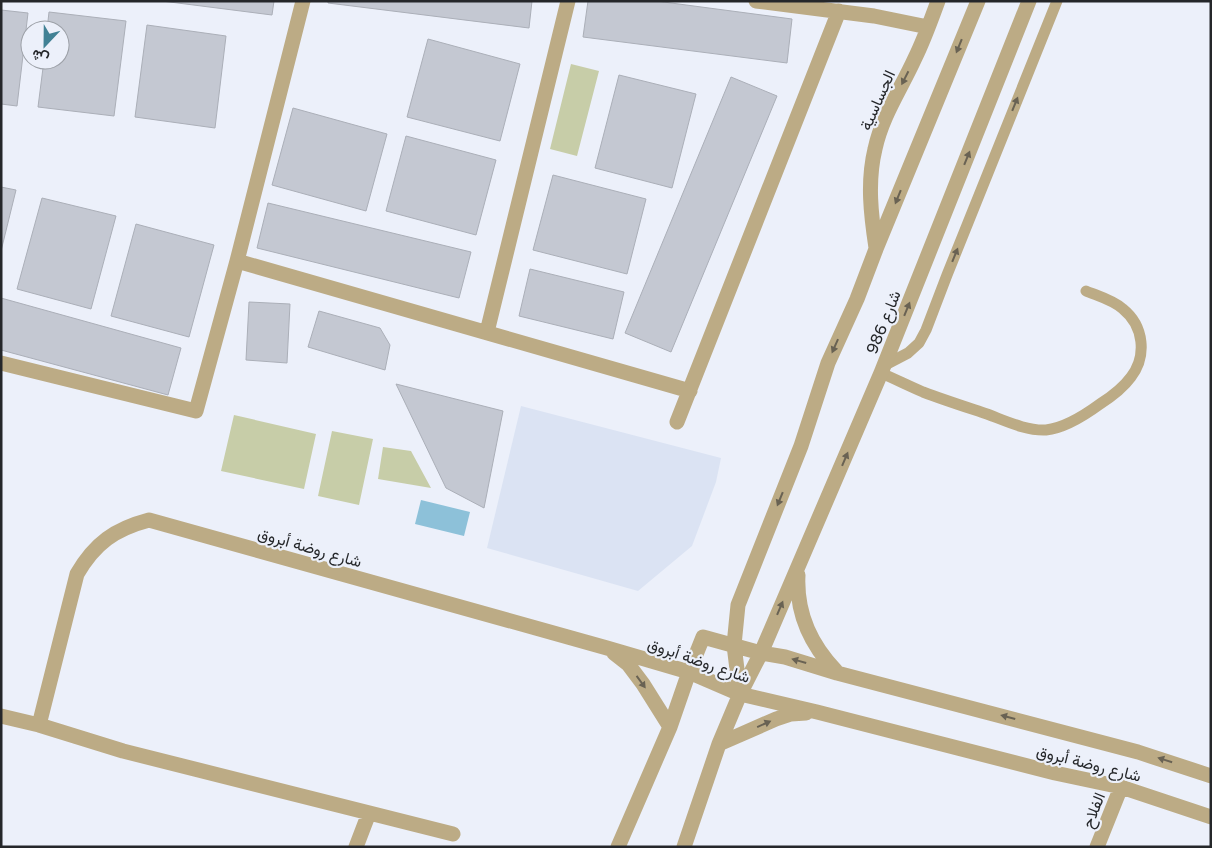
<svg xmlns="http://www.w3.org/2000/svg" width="1212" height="848" viewBox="0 0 1212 848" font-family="'Varela Round',Vazirmatn,sans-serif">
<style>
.built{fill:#dbe3f3}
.green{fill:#c7cda8}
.water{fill:#8dc1d9}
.building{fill:#c4c8d2;stroke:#abafb8}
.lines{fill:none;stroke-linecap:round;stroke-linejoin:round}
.service{stroke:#bcab85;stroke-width:11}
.minor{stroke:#bcab85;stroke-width:15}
.oneway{fill:#696253}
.labels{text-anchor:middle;stroke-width:4.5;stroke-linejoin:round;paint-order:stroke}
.street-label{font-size:16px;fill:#25272a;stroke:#ecf0fa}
</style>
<rect width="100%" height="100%" fill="#ecf0fa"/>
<path class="built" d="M 521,406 L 721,458 L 716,482 L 692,546 L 638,591 L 487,548 Z"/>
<path class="green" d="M 571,64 L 599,71 L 577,156 L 550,149 Z
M 234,415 L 316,434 L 304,489 L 221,471 Z
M 332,431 L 373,439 L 359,505 L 318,496 Z
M 383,447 L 411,451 L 431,488 L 378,479 Z"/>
<path class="water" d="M 421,500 L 470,512 L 464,536 L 415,524 Z"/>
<path class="building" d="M 162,1 L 274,1 L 272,15 Z
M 328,1 L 532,1 L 529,28 L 328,3 Z
M 588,1 L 656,1 L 792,19 L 787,63 L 583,37 Z
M 1,10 L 28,13 L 17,106 L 1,104 Z
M 49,12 L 126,21 L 114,116 L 38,107 L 44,60 L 60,60 L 60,30 L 47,30 Z
M 147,25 L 226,36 L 215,128 L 135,117 Z
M 428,39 L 520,64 L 500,141 L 407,117 Z
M 619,75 L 696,94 L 672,188 L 595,168 Z
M 731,77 L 777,96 L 671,352 L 625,333 Z
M 293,108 L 387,134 L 366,211 L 272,185 Z
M 406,136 L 496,160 L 476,235 L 386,211 Z
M 553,175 L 646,199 L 627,274 L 533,250 Z
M 1,187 L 16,190 L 1,251 Z
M 42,198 L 116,216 L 91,309 L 17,289 Z
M 268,203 L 471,252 L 459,298 L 257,248 Z
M 136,224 L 214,245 L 189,337 L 111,316 Z
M 530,269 L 624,292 L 613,339 L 519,316 Z
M 1,298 L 181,348 L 168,395 L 1,350 Z
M 249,302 L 290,304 L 287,363 L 246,360 Z
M 319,311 L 380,328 L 390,345 L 385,370 L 308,347 Z
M 396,384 L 503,411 L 484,508 L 446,488 Z"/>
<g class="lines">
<path class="service" d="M 885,365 L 908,353 L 919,343 L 926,330 L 947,275 L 1057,1
M 881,373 C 895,379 909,386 923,392 C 944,400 966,407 987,414 C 1006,421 1026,431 1046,430 C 1065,428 1085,415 1100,404 C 1111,397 1123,388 1131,377 C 1147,356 1144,326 1123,309 C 1113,300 1098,296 1086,291"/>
<path class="minor" d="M 756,1 L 874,16 L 928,27
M 876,248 C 871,215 867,182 875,149 C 882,116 901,89 915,58 C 924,40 931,20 938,1
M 237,261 L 690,391
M 487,332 L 568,1
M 1,363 L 196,411 L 237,261 L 303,1
M 677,422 L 839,11
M 798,575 C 796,613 811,645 836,671
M 614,653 L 628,664 L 643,684 L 670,727
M 740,694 L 734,645 L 738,605 L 801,446 L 828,363 L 857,299 L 876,249 L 978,1
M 1,716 L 39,725 L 123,751 L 453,834
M 39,725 L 77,574 C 95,543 115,529 149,520 L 607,648 L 689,672 L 740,694 L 817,712 L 1055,773 L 1121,787 L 1211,817
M 719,744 L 776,719 L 791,714 L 806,713
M 356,847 L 369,813
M 618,847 L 670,727 L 689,672 L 703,637 L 761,653 L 785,657 L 837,673 L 1138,752 L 1211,776
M 684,847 L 719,744 L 740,694 L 761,653 L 881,373 L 1029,1
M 1097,847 L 1121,787"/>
</g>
<defs><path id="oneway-solid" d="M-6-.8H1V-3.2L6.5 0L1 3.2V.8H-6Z" transform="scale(1.25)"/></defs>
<g class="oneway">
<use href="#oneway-solid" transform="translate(959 46) rotate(112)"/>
<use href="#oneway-solid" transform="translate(905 78) rotate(117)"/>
<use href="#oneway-solid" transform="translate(1015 104) rotate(-68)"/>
<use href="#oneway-solid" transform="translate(967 158) rotate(-68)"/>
<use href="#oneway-solid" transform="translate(898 197) rotate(112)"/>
<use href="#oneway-solid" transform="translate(955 255) rotate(-68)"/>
<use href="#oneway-solid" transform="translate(907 309) rotate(-68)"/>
<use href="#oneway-solid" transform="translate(835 346) rotate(114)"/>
<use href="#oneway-solid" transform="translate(845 459) rotate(-67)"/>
<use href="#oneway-solid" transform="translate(780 499) rotate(112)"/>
<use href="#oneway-solid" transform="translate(780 608) rotate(-67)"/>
<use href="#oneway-solid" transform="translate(799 661) rotate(-164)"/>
<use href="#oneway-solid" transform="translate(641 682) rotate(54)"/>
<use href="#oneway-solid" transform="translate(1008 717) rotate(-165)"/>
<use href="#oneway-solid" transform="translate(764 724) rotate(-24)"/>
<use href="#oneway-solid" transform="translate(1165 760) rotate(-162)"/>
</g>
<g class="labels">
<g class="street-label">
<text transform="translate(877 100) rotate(-66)" y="6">الجساسية</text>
<text transform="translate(883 322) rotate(-68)" y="6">شارع 986</text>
<text transform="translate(310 547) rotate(16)" y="6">شارع روضة أبروق</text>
<text transform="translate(699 660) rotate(19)" y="6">شارع روضة أبروق</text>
<text transform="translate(1089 763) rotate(14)" y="6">شارع روضة أبروق</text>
<text transform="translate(1093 810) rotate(-68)" y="6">الفلاح</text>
</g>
</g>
<rect width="1212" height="848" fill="none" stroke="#25272a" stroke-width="5"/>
<g transform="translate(45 45) rotate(202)"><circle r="24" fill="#ecf0fa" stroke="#9ca0a7"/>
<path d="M0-4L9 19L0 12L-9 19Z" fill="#418195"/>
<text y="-8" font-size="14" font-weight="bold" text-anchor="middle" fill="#25272a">ش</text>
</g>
</svg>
